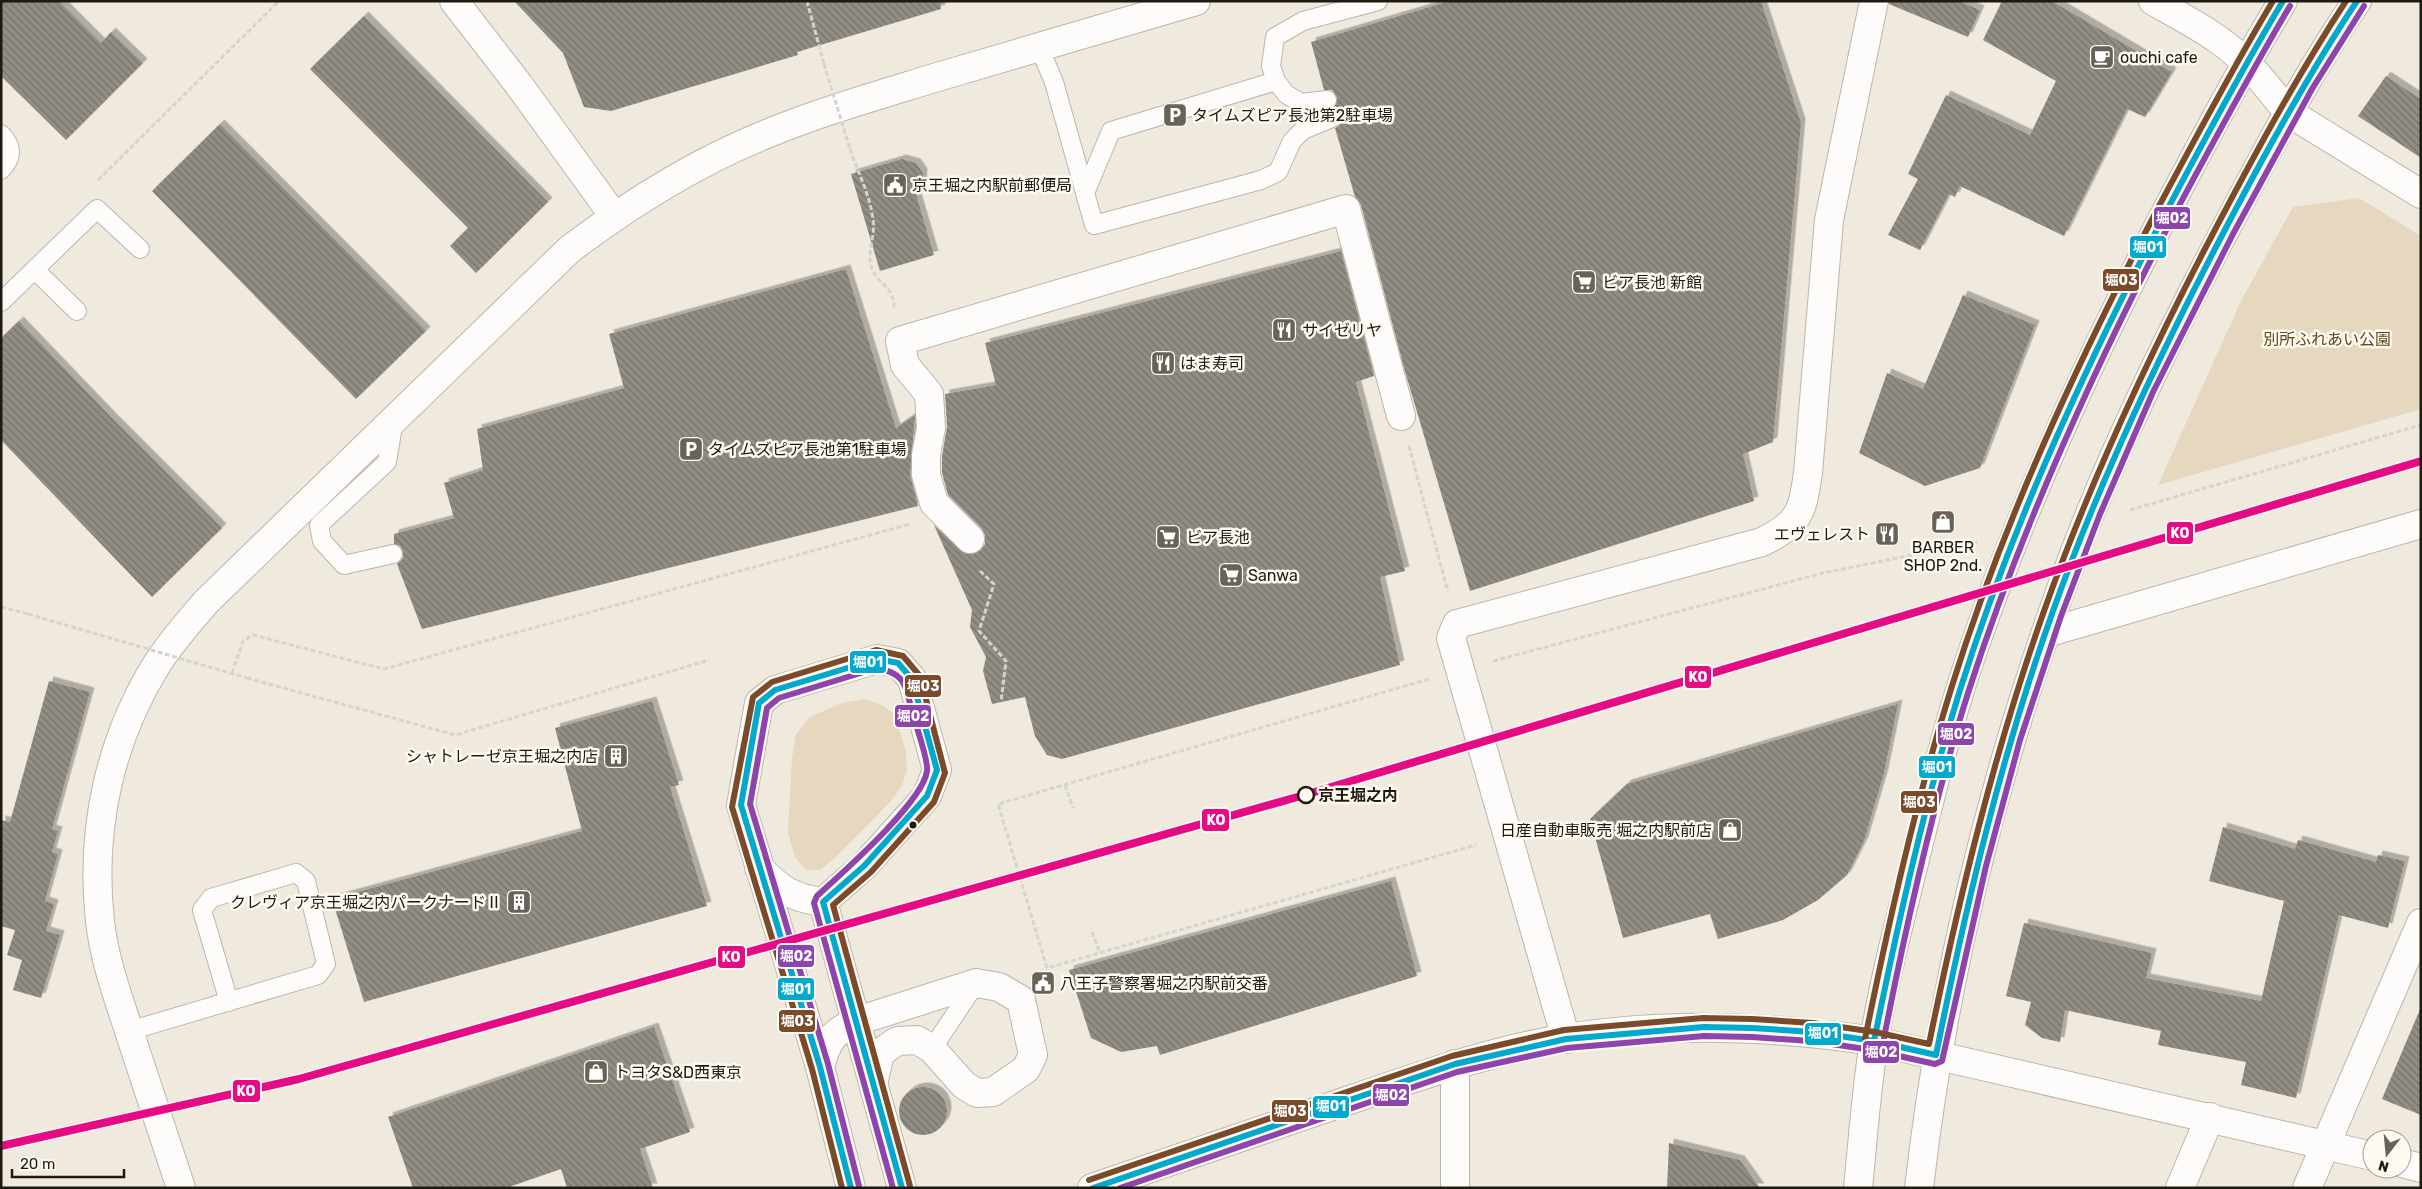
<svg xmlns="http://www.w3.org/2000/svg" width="2422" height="1189" viewBox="0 0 2422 1189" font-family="Rubik,'Noto Sans JP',sans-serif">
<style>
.green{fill:#e6d7bf}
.building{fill:url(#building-back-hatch);filter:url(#shadow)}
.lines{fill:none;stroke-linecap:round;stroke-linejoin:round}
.lane-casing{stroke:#bbb6ad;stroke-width:20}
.street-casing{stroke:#bbb6ad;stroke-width:30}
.secondary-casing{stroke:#bbb6ad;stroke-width:30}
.path{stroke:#d6d4d0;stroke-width:3;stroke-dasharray:5 2.5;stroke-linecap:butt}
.lane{stroke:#fdfcfa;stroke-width:18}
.street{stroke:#fdfcfa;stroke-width:28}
.secondary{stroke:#fdfcfa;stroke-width:28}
.path-bridge{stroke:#d6d4d0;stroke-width:3;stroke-dasharray:5 2.5;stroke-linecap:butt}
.bus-1-casing{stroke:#fef9f1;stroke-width:10}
.bus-2-casing{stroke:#fef9f1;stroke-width:10}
.bus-3-casing{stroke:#fef9f1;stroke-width:10}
.bus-1{stroke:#00a9ce;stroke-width:6}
.bus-2{stroke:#8e44ad;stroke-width:6}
.bus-3{stroke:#7a4b2a;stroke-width:6}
.rail-1-casing{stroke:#fef9f1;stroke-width:11}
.rail-1{stroke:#e50b84;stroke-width:8}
.stop-dot{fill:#fef9f1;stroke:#1e1a12;stroke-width:2.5}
.bus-dot{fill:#1e1a12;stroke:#fef9f1;stroke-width:2}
.labels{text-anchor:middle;stroke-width:5;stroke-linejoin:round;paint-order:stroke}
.poi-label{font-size:16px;fill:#1e1a12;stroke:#fef9f1;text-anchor:start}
.park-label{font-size:16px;fill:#624918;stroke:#fef9f1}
.stop-label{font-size:16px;font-weight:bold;fill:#1e1a12;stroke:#fef9f1;text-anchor:start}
.line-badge{stroke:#fef9f1;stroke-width:2}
.badge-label{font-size:14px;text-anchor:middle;font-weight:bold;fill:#fff}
</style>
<defs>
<pattern id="building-back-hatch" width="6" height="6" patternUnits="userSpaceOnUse" patternTransform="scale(1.25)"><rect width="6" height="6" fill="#928d85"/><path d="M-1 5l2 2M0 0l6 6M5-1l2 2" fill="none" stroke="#77726b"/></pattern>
<filter id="shadow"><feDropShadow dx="4.5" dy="-4.5" stdDeviation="0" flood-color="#0004"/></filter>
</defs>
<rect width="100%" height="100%" fill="#f0e9de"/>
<path class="green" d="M 2359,198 L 2421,236 L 2421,409 L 2158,485 L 2241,301 L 2293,207 Z
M 864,699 L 882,705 L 895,715 L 906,752 L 907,769 L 902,786 L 891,801 L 835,858 L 820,870 L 806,870 L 795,857 L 788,833 L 792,758 L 796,734 L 810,717 L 842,703 Z"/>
<path class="building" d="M 1,1 L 59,1 L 101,43 L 111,32 L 143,63 L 66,140 L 1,76 Z
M 514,1 L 940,1 L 941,9 L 797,52 L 798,55 L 611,111 L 584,107 L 563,53 Z
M 1450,1 L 1761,1 L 1801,123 L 1773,442 L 1743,454 L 1754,501 L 1470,591 L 1404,368 L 1361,205 L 1355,197 L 1335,128 L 1340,125 L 1343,119 L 1342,114 L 1334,108 L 1337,98 L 1332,90 L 1324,90 L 1311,42 Z
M 1889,1 L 1959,1 L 1980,10 L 1968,37 L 1889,4 Z
M 2002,1 L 2052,1 L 2172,72 L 2145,117 L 2127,109 L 2064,236 L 1960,186 L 1955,197 L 1949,194 L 1920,250 L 1888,235 L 1918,179 L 1908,174 L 1946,95 L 2030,135 L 2056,81 L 1983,40 Z
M 364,16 L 548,202 L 476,273 L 450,246 L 468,228 L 310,69 Z
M 2386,76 L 2421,99 L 2421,158 L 2358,116 Z
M 220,124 L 426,331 L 356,399 L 152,191 Z
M 902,159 L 916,163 L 923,173 L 922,185 L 916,194 L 934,255 L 880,271 L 851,174 Z
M 1341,251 L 1374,376 L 1356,382 L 1405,571 L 1380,577 L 1400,665 L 1062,759 L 1047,755 L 1035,736 L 1025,697 L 992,704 L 983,671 L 986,657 L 970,627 L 972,610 L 934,525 L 966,554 L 974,554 L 981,550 L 985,544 L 985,535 L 981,528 L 948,495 L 942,473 L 942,456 L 947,427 L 945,394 L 996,385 L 985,343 Z
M 846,269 L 896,428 L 915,415 L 910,475 L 918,506 L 422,629 L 397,564 L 403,558 L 403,552 L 400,546 L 394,544 L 394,534 L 454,518 L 444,483 L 483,470 L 477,429 L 624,388 L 609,334 Z
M 1963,295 L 2035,325 L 1980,468 L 1925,486 L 1859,453 L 1887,373 L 1923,389 Z
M 19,321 L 116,422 L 222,528 L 152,597 L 1,440 L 1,338 Z
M 49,681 L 90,692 L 52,829 L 58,831 L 52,852 L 58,854 L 45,901 L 54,904 L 46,931 L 60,935 L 41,998 L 13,990 L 22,960 L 7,955 L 15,930 L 1,926 L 1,820 L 10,822 Z
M 652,701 L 679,785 L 670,787 L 707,906 L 364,1002 L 332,899 L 582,831 L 555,728 Z
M 1898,704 L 1884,773 L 1864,841 L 1847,875 L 1818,900 L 1783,920 L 1718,939 L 1710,914 L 1623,938 L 1590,819 L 1627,784 Z
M 2223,827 L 2295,849 L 2298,840 L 2376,862 L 2378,855 L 2405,861 L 2388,928 L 2339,915 L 2296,1098 L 2241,1085 L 2246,1062 L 2158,1045 L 2161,1031 L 2065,1010 L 2060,1042 L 2042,1038 L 2025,1025 L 2031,1002 L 2006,996 L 2024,923 L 2152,953 L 2146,978 L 2261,1001 L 2284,901 L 2209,881 Z
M 1391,881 L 1417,976 L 1160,1055 L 1157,1046 L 1121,1052 L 1091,1038 L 1069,970 Z
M 2421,1007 L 2421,1115 L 2382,1099 Z
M 654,1027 L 690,1132 L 640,1149 L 653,1188 L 567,1188 L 561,1169 L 506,1188 L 413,1188 L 388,1117 Z
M899 1111a24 24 0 1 1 48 0a24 24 0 1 1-48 0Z
M 1669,1143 L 1740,1160 L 1760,1188 L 1667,1188 Z"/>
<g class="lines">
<defs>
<path id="lane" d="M 1039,47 L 1054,82 L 1094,225 L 1261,180 L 1278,172 L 1292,141 L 1303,130 L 1332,118
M 1327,100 L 1301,103 L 1286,94 L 1276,81 L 1271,66 L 1275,37 L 1303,21 L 1378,1
M 1,134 C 13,146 13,158 1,170
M 1085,193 L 1111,131 L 1276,81
M 35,270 L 77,311
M 1,302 L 97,209 L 140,249
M 393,554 L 344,565 L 322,541 L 319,525 L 387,462 L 394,420
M 129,1031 L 318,975 L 326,964 L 306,881 L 296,873 L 211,898 L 202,910 L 229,1002
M 932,1049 L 976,983"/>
<path id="street" d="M 2288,112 L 2421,194
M 970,539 L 934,503 L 926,475 L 926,455 L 931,428 L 929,394 L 905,365 L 900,341 L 1346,209 L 1401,416
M 1457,624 L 1451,638 L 1566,1039
M 820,1067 C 827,1041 832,1032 857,1021 L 976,983 L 999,987 L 1021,1000 L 1033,1055 L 1026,1069 L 993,1092 L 977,1093 L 964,1085 L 932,1049 L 917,1040 L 897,1041 L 880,1053 L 874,1080
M 1455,1188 L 1455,1064
M 2180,1188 L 2210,1117
M 2307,1188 L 2421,923"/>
<path id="secondary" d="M 454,1 L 519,85 L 614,216
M 2153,1 C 2185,19 2219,36 2245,62 C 2261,77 2274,96 2288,112
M 1457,624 L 1762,542 C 1800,523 1802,513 1808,473 L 1829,220 L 1874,1
M 2046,633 L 2421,524
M 759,868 C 781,890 792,898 823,902 L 864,866 L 927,796 L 937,770 L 912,679 L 898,663 L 877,659 L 775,690 L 759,703 L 741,805 L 820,1067 L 851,1188
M 823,902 L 902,1188
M 2402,1163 L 2421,1168
M 181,1188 C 164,1136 147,1085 130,1034 C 118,997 104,959 100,921 C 90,831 109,741 157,664 C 171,642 189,622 206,602 L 570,249 C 631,203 698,161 769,133 C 823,111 879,95 934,78 C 1021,52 1109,27 1196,1
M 1092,1188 C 1174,1160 1256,1132 1338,1104 C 1413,1078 1488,1051 1567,1038 C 1669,1022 1772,1026 1874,1041 L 2372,1156
M 1858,1188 C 1863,1139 1866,1090 1874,1042 C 1883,983 1899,925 1913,867 C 1932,790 1950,714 1977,639 C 2031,484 2100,336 2177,191 C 2211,127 2245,63 2283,1
M 1919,1188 C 1944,971 1997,758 2074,554 C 2116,444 2168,338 2223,234 C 2265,155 2306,75 2357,1"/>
</defs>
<use href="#lane" class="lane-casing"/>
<use href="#street" class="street-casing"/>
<use href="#secondary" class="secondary-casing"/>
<path class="path" d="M 807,1 L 824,64
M 850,149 C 858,173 869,192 873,219 C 876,235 866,254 872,269 C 879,286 894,285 894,309
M 98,180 L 279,1
M 1409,446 L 1448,592
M 2130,510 L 2421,425
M 980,571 L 994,584 L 979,631 L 1006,661 L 1001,702
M 1,607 L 28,614
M 1493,661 L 1823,573 L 1977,542
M 232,673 L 243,641 L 253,635 L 384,669 L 910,524
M 247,678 L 455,735 L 709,660
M 1429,679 L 998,804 L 1047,968 L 1476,845
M 1065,785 L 1073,808
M 1092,932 L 1100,953"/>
<use href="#lane" class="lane"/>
<use href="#street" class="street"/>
<use href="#secondary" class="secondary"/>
<path class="path-bridge" d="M 824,64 L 850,149
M 28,614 L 247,678"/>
<defs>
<path id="bus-1" d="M 1874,1041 C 1898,923 1924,805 1960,690 C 2012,525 2085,367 2165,214 C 2203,142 2241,71 2283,1
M 851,1188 L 820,1067 L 741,805 L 759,703 L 775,690 L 877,659 L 898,663 L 912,679 L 937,770 L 927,796 L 864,866 L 823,902 L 902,1188
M 1093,1188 L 1455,1064 L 1566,1039 L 1704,1027 L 1752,1028 L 1812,1032 L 1874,1041 L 1936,1055 C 1966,905 2001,756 2053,611 C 2098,485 2155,364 2217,245 C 2260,162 2305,79 2357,1"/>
<path id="bus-2" d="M 1883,1043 C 1906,925 1932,807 1968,693 C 2021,528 2093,370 2173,217 C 2211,146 2249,75 2290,6
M 859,1186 L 828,1064 L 750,804 L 767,708 L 779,698 L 877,668 C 907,674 905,686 912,711 C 915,723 929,761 927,771 C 923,802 842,873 817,896 L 814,903 L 893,1188
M 1120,1188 L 1457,1072 L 1567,1048 L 1704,1036 L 1752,1037 L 1811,1041 L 1872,1050 L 1935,1064 L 1942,1061 L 1986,866 L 2020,740 L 2061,616 L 2100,514 L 2153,392 L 2233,234 L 2312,89 L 2364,6"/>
<path id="bus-3" d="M 1865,1039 C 1889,921 1915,804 1951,689 C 2003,522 2077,363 2158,208 C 2195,139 2232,69 2273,1
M 1089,1180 L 1452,1056 L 1564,1030 L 1703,1018 L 1752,1019 L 1813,1023 L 1875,1032 L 1929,1044 C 1959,898 1994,752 2044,611 C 2089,484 2146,362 2208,243 C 2251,161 2295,79 2346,1
M 842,1188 L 812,1069 L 732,807 L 753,697 L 772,682 L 876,650 L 903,656 L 920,676 L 945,773 L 934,802 L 871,872 L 833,905 L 910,1186"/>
</defs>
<use href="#bus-1" class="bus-1-casing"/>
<use href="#bus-2" class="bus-2-casing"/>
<use href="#bus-3" class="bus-3-casing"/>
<use href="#bus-1" class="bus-1"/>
<use href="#bus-2" class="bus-2"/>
<use href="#bus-3" class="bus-3"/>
<defs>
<path id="rail-1" d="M 1,1146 L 299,1079 L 1301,796 L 2421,461"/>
</defs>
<use href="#rail-1" class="rail-1-casing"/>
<use href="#rail-1" class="rail-1"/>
</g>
<defs>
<symbol id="cafe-square" viewBox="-11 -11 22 22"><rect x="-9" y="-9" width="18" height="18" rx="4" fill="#686259" stroke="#fef9f1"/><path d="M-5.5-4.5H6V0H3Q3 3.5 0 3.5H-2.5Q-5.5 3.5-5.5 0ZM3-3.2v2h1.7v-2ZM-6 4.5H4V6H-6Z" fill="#fff"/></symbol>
<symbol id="parking-square" viewBox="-11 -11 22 22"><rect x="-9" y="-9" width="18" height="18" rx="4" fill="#686259" stroke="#fef9f1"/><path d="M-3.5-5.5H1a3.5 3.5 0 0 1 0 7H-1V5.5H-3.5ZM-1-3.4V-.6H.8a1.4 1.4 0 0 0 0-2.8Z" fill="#fff"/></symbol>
<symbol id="civic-square" viewBox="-11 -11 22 22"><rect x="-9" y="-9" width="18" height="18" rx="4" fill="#686259" stroke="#fef9f1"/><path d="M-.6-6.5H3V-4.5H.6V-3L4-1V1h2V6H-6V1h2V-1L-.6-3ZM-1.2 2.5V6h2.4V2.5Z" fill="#fff"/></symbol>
<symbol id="supermarket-square" viewBox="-11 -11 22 22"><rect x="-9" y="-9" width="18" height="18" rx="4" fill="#686259" stroke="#fef9f1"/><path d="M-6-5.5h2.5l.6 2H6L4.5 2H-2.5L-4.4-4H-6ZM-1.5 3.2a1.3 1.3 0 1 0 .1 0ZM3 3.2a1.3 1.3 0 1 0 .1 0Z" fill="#fff"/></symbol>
<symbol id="restaurant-square" viewBox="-11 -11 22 22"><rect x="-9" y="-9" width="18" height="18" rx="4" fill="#686259" stroke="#fef9f1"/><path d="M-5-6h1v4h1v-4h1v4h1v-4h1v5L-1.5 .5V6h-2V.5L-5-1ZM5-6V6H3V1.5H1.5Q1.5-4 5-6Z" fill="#fff"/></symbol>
<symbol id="shop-square" viewBox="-11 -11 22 22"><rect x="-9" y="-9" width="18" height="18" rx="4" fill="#686259" stroke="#fef9f1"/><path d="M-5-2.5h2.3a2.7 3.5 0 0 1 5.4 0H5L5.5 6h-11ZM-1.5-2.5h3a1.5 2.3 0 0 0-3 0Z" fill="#fff"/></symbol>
<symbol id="building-square" viewBox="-11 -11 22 22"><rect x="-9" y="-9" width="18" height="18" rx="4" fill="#686259" stroke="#fef9f1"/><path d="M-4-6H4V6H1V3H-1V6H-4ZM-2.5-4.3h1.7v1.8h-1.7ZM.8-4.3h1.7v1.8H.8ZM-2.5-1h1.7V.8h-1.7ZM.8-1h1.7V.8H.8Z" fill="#fff"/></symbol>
</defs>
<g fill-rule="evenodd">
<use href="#cafe-square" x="2088" y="43" width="28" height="28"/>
<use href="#parking-square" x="1161" y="101" width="28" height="28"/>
<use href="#civic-square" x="881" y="171" width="28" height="28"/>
<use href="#supermarket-square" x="1570" y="268" width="28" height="28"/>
<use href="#restaurant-square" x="1270" y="316" width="28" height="28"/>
<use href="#restaurant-square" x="1149" y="349" width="28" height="28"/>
<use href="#parking-square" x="677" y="435" width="28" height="28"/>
<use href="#shop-square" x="1929" y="508" width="28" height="28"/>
<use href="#restaurant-square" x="1873" y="520" width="28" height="28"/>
<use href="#supermarket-square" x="1154" y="523" width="28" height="28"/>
<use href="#supermarket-square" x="1217" y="561" width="28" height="28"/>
<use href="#building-square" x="602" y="742" width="28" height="28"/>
<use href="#shop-square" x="1716" y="816" width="28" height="28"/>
<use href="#building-square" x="505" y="888" width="28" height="28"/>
<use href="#civic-square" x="1029" y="969" width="28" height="28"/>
<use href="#shop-square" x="582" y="1058" width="28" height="28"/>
</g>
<circle class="stop-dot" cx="1306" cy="795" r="8"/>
<circle class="bus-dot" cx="913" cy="825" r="4.5"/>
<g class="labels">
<g class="poi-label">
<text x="2120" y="63">ouchi cafe</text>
<text x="1192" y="121">タイムズピア長池第2駐車場</text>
<text x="912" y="191">京王堀之内駅前郵便局</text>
<text x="1602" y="288">ビア長池 新館</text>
<text x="1302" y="336">サイゼリヤ</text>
<text x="1180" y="369">はま寿司</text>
<text x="708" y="455">タイムズピア長池第1駐車場</text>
<text x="1870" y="540" text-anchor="end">エヴェレスト</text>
<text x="1186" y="543">ビア長池</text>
<text x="1943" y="553" text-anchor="middle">BARBER<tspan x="1943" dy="18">SHOP 2nd.</tspan></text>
<text x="1248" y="581">Sanwa</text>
<text x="598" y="762" text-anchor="end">シャトレーゼ京王堀之内店</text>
<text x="1712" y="836" text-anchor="end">日産自動車販売 堀之内駅前店</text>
<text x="502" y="908" text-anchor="end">クレヴィア京王堀之内パークナードⅡ</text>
<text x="1060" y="989">八王子警察署堀之内駅前交番</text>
<text x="614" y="1078">トヨタS&amp;D西東京</text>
</g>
<g class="park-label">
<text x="2327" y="345">別所ふれあい公園</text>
</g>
<g class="stop-label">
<text x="1318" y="801">京王堀之内</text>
</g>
</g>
<g class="line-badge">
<rect x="2153" y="206" width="38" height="24" rx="5" fill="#8e44ad"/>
<rect x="2129" y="235" width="38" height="24" rx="5" fill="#00a9ce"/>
<rect x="2102" y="268" width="38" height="24" rx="5" fill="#7a4b2a"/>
<rect x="2166" y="521" width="28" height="24" rx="5" fill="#e50b84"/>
<rect x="849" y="650" width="38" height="24" rx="5" fill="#00a9ce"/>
<rect x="1684" y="665" width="28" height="24" rx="5" fill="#e50b84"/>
<rect x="904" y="674" width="38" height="24" rx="5" fill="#7a4b2a"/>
<rect x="894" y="704" width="38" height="24" rx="5" fill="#8e44ad"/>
<rect x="1937" y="722" width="38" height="24" rx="5" fill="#8e44ad"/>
<rect x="1918" y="755" width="38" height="24" rx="5" fill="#00a9ce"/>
<rect x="1900" y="790" width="38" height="24" rx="5" fill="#7a4b2a"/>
<rect x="1201" y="808" width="29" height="24" rx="5" fill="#e50b84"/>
<rect x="777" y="944" width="38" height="24" rx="5" fill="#8e44ad"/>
<rect x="717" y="945" width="29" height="24" rx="5" fill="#e50b84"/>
<rect x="777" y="977" width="38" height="24" rx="5" fill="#00a9ce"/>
<rect x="778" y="1009" width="38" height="24" rx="5" fill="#7a4b2a"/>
<rect x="1804" y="1022" width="38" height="24" rx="5" fill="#00a9ce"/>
<rect x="1862" y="1040" width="38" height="24" rx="5" fill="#8e44ad"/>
<rect x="232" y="1079" width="29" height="24" rx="5" fill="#e50b84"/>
<rect x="1372" y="1083" width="38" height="24" rx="5" fill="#8e44ad"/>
<rect x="1312" y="1095" width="38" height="24" rx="5" fill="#00a9ce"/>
<rect x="1271" y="1099" width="38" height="24" rx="5" fill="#7a4b2a"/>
</g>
<g class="badge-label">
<text x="2172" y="223">堀02</text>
<text x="2148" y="252">堀01</text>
<text x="2121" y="285">堀03</text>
<text x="2180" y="538">KO</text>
<text x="868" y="667">堀01</text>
<text x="1698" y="682">KO</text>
<text x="923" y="691">堀03</text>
<text x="913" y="721">堀02</text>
<text x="1956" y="739">堀02</text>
<text x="1937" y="772">堀01</text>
<text x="1919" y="807">堀03</text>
<text x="1216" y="825">KO</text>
<text x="796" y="961">堀02</text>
<text x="731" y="962">KO</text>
<text x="796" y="994">堀01</text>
<text x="797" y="1026">堀03</text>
<text x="1823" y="1038">堀01</text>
<text x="1881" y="1057">堀02</text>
<text x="246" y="1096">KO</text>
<text x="1391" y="1100">堀02</text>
<text x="1331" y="1111">堀01</text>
<text x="1290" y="1116">堀03</text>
</g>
<rect width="2422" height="1189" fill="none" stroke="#1e1a12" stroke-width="5"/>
<g transform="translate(2387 1154) rotate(196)"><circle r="24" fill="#fef9f1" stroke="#a4a098"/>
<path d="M0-4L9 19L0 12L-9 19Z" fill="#686259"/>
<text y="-8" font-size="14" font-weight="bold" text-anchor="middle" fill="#1e1a12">N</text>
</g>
<path d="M12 1169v8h112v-8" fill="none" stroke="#1e1a12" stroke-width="2.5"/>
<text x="20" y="1169" font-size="15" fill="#1e1a12" stroke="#fef9f1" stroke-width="4" paint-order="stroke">20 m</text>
</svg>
